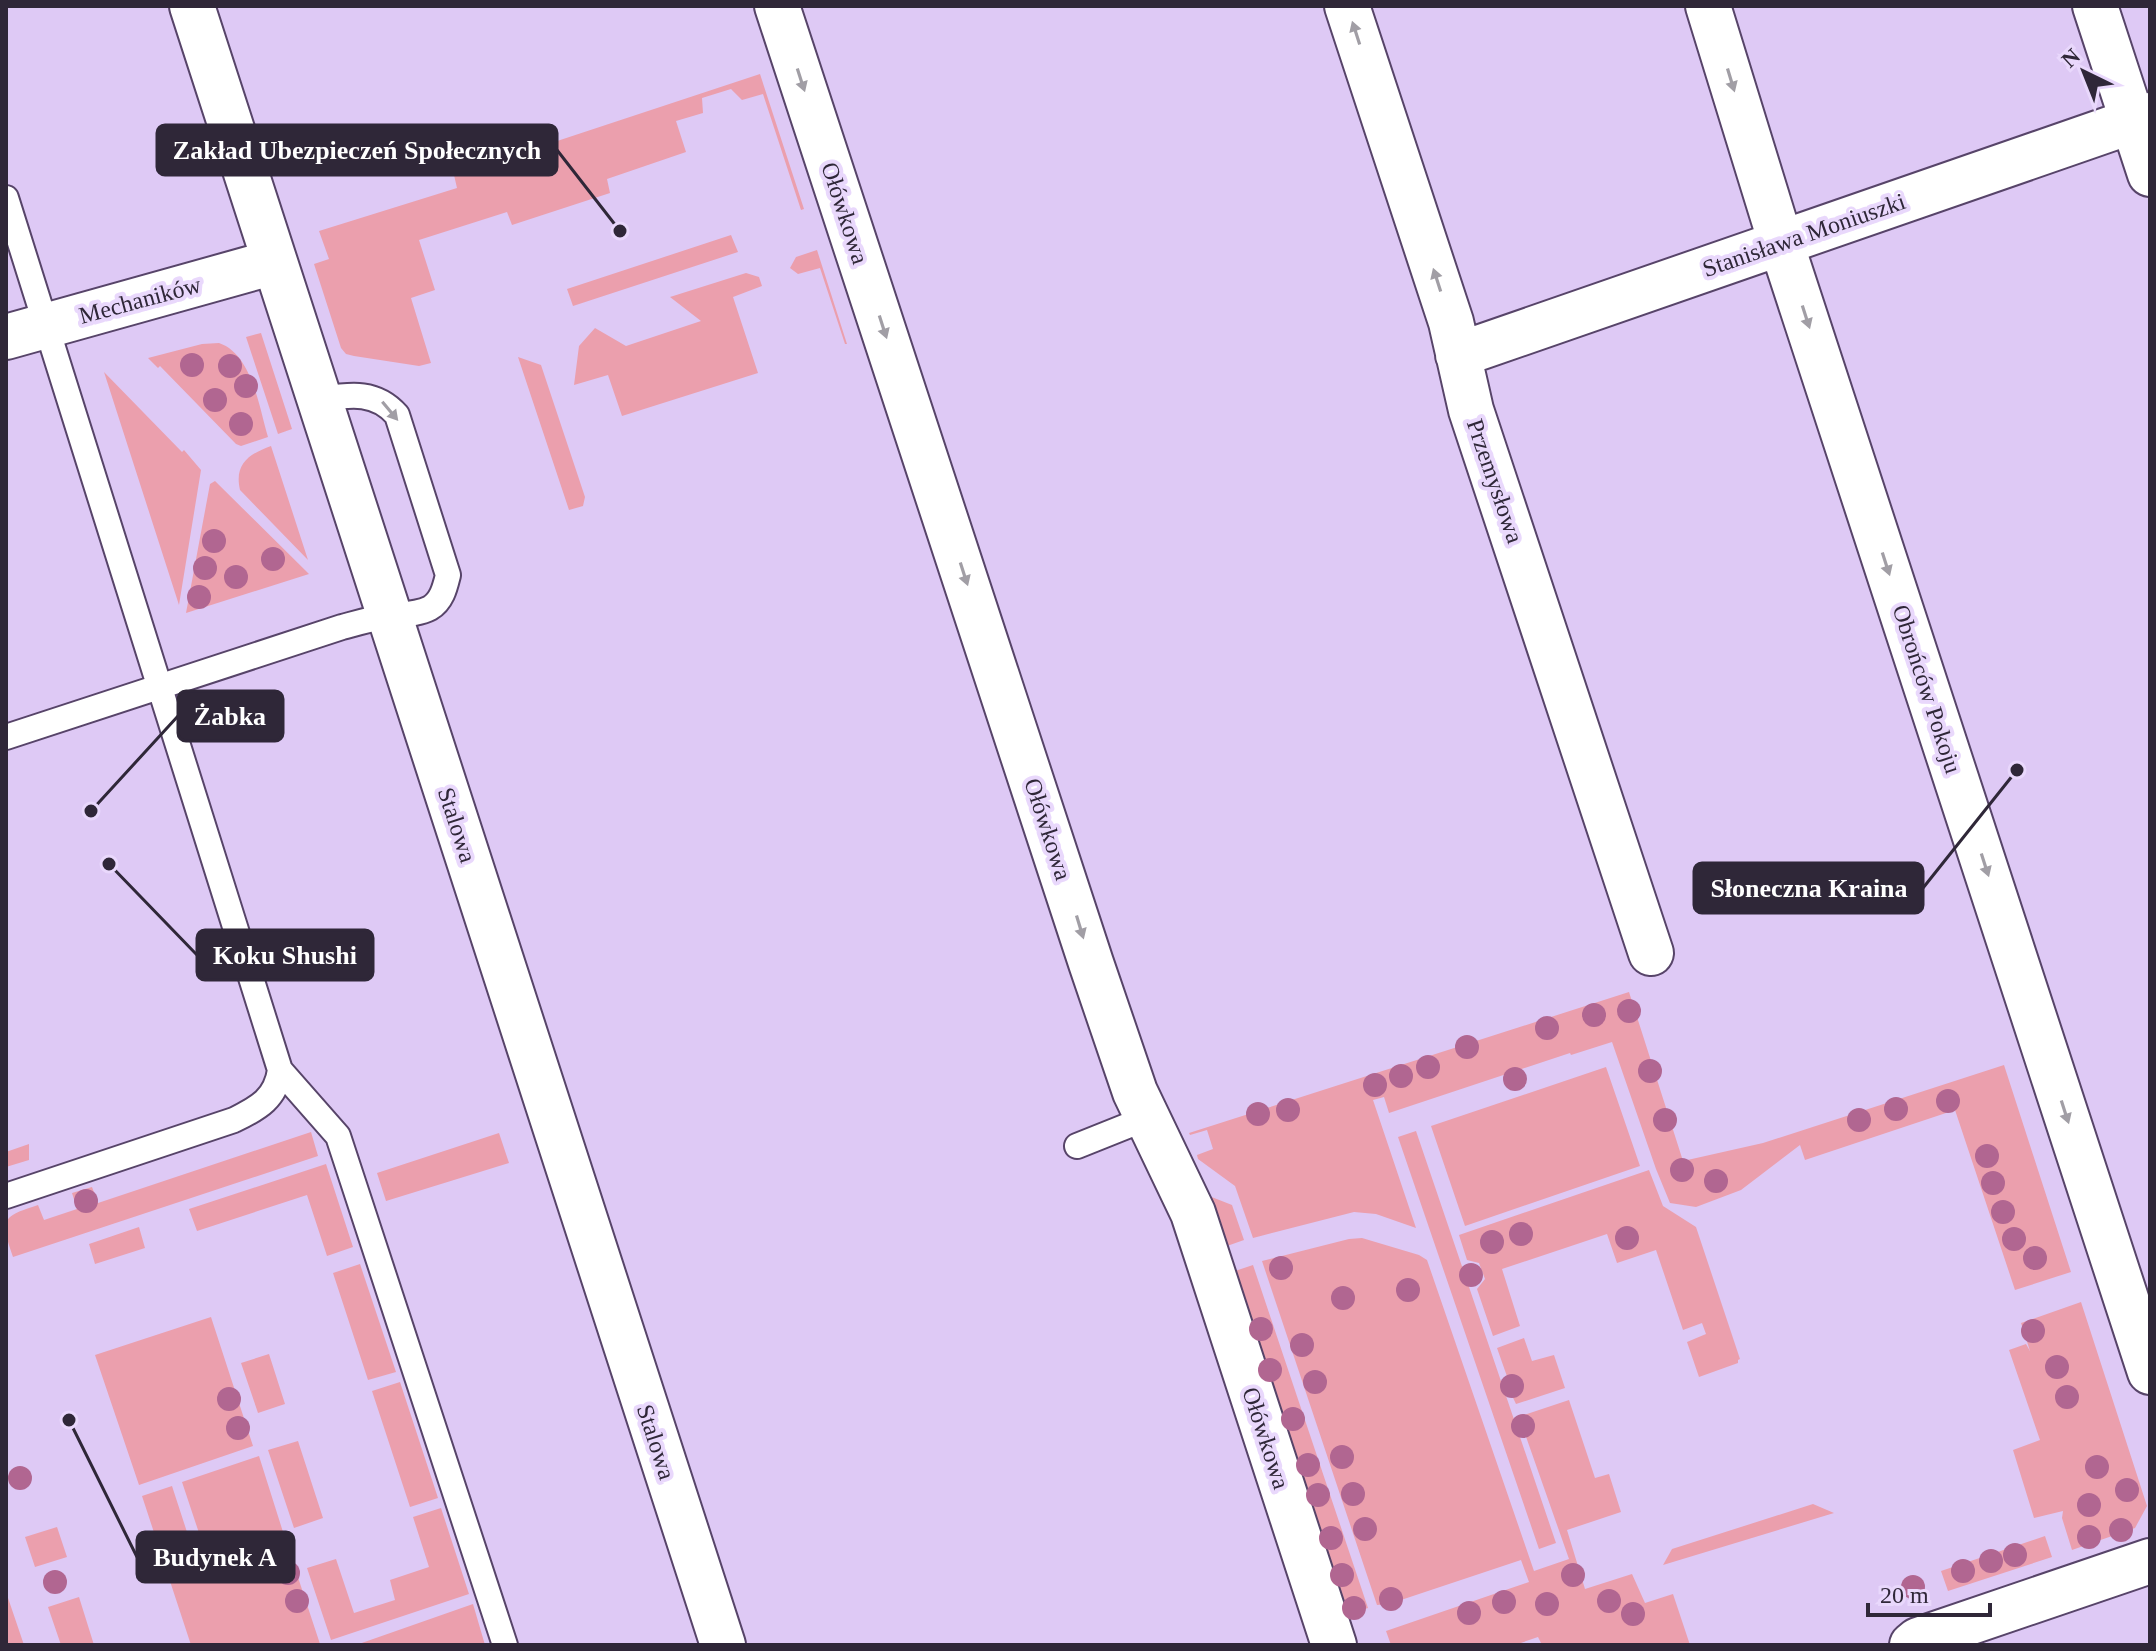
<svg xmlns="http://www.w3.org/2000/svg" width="2156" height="1651" viewBox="0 0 2156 1651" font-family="'Times New Roman',serif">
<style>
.green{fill:#eb9fad}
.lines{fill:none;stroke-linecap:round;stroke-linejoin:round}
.service-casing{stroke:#574469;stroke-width:28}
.minor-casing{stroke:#574469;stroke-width:48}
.service{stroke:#fff;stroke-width:24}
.minor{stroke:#fff;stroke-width:44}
.tree{fill:#b16691}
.oneway{fill:#a19ea5}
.labels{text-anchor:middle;stroke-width:8;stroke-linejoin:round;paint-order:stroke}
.street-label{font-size:24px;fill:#2f2738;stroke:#e9d8fc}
.leader{fill:none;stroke:#2f2738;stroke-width:3}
.callout-dot{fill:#2f2738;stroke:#e9d8fc;stroke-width:3}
.callout{fill:#2f2738;stroke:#2f2738;stroke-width:3}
.callout-label{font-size:26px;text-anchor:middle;font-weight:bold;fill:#fff}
</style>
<rect width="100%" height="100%" fill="#dec9f5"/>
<path class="green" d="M 760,74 L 804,209 L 801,210 L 763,94 L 742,100 L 731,89 L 702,98 L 703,113 L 676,121 L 686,152 L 607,179 L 610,193 L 512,225 L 507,212 L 419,240 L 435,290 L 411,298 L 431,363 L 419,366 L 354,356 L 346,354 L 341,348 L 314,264 L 329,259 L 319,231 L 457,188 L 454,175 Z
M 731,235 L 738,252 L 573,306 L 567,289 Z
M 817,250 L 847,344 L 845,344 L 820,268 L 798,274 L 790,268 L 796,257 Z
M 746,273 L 759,277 L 762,286 L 733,297 L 758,373 L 622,416 L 608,375 L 574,385 L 579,346 L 595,328 L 626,346 L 701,321 L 670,297 Z
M 261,333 L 292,429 L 278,434 L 246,337 Z
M 219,343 C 252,354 259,407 268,437 L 241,446 L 236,444 L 160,366 L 158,368 L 148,358 L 202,344 Z
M 518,357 L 541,365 L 585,497 L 583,506 L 569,510 Z
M 104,372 L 182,452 L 184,450 L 201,470 L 179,605 Z
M 271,446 L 308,560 L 240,490 C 234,464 249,454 271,446 Z
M 215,481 L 309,574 L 186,613 L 210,484 Z
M 1629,992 L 1683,1161 L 1763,1143 L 2004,1065 L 2071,1272 L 2015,1290 L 1955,1110 L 1805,1160 L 1800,1145 L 1741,1190 L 1696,1207 L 1670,1203 L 1656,1169 L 1612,1042 L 1571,1055 L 1570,1053 L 1389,1113 L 1384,1097 L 1373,1100 L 1416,1228 L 1376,1214 L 1354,1212 L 1253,1238 L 1235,1186 L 1198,1159 L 1197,1155 L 1213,1149 L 1207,1130 L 1190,1135 L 1189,1133 Z
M 1606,1067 L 1640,1166 L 1465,1226 L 1431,1126 Z
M 1416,1131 L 1556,1543 L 1539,1549 L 1398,1137 Z
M 311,1132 L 318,1156 L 13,1257 C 0,1219 1,1217 38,1205 L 44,1220 L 77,1209 L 72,1193 L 92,1187 L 98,1203 Z
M 499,1133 L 509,1163 L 386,1201 L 377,1173 Z
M 29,1144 L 29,1160 L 6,1167 L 6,1152 Z
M 326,1164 L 353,1247 L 327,1256 L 307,1195 L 197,1231 L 189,1209 Z
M 1649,1170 L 1663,1206 L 1696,1227 L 1740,1359 L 1738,1360 L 1738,1363 L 1699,1377 L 1687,1342 L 1706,1334 L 1702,1323 L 1683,1330 L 1656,1250 L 1617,1263 L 1607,1234 L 1502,1269 L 1520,1326 L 1493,1336 L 1477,1289 L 1485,1279 L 1479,1263 L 1467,1260 L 1459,1235 Z
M 1204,1194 L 1232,1205 L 1244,1240 L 1227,1246 L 1221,1242 Z
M 139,1227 L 145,1248 L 95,1264 L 89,1244 Z
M 1362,1238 L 1419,1255 L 1427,1260 L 1534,1571 L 1569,1559 L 1524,1431 L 1521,1431 L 1518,1423 L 1522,1421 L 1521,1416 L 1569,1400 L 1595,1478 L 1609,1474 L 1621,1512 L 1567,1530 L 1585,1589 L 1632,1574 L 1645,1603 L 1673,1594 L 1690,1645 L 1542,1645 L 1538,1637 L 1515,1645 L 1391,1645 L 1386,1631 L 1529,1582 L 1521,1560 L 1389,1604 L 1377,1605 L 1262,1261 L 1349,1239 Z
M 360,1264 L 396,1372 L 368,1380 L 333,1273 Z
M 1253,1265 L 1368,1608 L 1349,1614 L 1340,1610 L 1231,1278 L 1235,1271 Z
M 2081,1302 L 2147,1506 L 2135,1528 L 2072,1550 L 2062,1518 L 2063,1511 L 2034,1518 L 2013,1450 L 2040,1440 L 2009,1350 L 2026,1344 L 2030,1351 L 2021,1323 Z
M 211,1317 L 253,1446 L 139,1485 L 95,1355 Z
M 1524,1338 L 1532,1361 L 1554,1355 L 1565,1388 L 1516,1404 L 1506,1383 L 1509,1382 L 1497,1348 Z
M 269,1354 L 285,1404 L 258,1413 L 241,1363 Z
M 400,1382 L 438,1498 L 410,1507 L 372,1391 Z
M 298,1441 L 323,1518 L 294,1528 L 268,1450 Z
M 259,1456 L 283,1532 L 207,1557 L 182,1482 Z
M 172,1486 L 200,1572 L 287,1544 L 320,1644 L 191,1645 L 142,1496 Z
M 1813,1504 L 1834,1513 L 1663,1565 L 1672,1549 Z
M 441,1508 L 469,1594 L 331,1640 L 307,1568 L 336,1559 L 354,1613 L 395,1600 L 390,1580 L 429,1567 L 413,1517 Z
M 57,1527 L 67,1557 L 35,1567 L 25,1537 Z
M 2045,1536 L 2052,1557 L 1948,1591 L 1941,1571 Z
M 6,1592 L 24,1645 L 6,1645 Z
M 79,1597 L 94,1645 L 61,1645 L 48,1607 Z
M 473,1604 L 485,1645 L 356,1645 Z"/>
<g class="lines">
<defs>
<path id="service" d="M 6,198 L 280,1070 C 276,1098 259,1108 234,1120 L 6,1196
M 6,737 L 342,627 C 357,623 371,619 386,616 C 400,614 417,615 430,608 C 442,601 445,587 448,575 L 397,415 C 375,390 349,395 319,399
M 280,1070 L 338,1136 L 505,1645
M 1077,1146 L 1147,1118"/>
<path id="minor" d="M 192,6 L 723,1645
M 777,6 L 1091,963 L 1135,1092 L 1193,1213 L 1334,1645
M 1347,6 L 1451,322 L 1471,410 L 1651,953
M 1708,6 L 1781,243 L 2150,1372
M 2095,6 L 2150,174
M 6,337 L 274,262
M 1458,355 L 2150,115
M 1912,1645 L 1918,1640 L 2150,1561"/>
</defs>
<use href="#service" class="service-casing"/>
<use href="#minor" class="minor-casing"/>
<use href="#service" class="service"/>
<use href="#minor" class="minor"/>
</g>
<g class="tree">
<circle cx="192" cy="365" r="12"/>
<circle cx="230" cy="366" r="12"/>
<circle cx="246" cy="386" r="12"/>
<circle cx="215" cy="400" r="12"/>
<circle cx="241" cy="424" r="12"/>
<circle cx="214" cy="541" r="12"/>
<circle cx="273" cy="559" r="12"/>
<circle cx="205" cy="568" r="12"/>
<circle cx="236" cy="577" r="12"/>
<circle cx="199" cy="597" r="12"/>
<circle cx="1629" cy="1011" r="12"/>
<circle cx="1594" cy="1015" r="12"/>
<circle cx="1547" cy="1028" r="12"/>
<circle cx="1467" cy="1047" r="12"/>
<circle cx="1428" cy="1067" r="12"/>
<circle cx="1650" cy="1071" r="12"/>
<circle cx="1401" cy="1076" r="12"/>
<circle cx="1515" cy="1079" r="12"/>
<circle cx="1375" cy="1085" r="12"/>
<circle cx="1948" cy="1101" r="12"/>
<circle cx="1896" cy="1109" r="12"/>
<circle cx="1288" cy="1110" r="12"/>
<circle cx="1258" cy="1114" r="12"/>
<circle cx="1665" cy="1120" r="12"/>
<circle cx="1859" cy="1120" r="12"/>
<circle cx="1987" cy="1156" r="12"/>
<circle cx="1682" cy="1170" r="12"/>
<circle cx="1716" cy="1181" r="12"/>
<circle cx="1993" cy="1183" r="12"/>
<circle cx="86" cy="1201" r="12"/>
<circle cx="2003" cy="1212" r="12"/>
<circle cx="1521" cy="1234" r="12"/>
<circle cx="1627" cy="1238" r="12"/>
<circle cx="2014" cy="1239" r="12"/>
<circle cx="1492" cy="1242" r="12"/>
<circle cx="2035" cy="1258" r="12"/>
<circle cx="1281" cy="1268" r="12"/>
<circle cx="1471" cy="1275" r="12"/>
<circle cx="1408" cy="1290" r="12"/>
<circle cx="1343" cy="1298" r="12"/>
<circle cx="1261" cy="1329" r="12"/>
<circle cx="2033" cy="1331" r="12"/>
<circle cx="1302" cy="1345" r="12"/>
<circle cx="2057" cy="1367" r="12"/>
<circle cx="1270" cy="1370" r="12"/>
<circle cx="1315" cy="1382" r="12"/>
<circle cx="1512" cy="1386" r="12"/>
<circle cx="2067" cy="1397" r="12"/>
<circle cx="229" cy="1399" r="12"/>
<circle cx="1293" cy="1419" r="12"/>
<circle cx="1523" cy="1426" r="12"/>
<circle cx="238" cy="1428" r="12"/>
<circle cx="1342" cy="1457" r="12"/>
<circle cx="1308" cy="1465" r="12"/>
<circle cx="2097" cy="1467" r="12"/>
<circle cx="20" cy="1478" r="12"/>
<circle cx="2127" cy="1490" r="12"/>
<circle cx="1353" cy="1494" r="12"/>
<circle cx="1318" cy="1495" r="12"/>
<circle cx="2089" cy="1505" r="12"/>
<circle cx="1365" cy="1529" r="12"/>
<circle cx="2121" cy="1530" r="12"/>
<circle cx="2089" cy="1537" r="12"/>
<circle cx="1331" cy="1538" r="12"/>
<circle cx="2015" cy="1555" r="12"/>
<circle cx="1991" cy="1561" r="12"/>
<circle cx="1963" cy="1571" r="12"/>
<circle cx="288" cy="1573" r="12"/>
<circle cx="1342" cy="1575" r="12"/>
<circle cx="1573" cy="1575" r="12"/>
<circle cx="55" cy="1582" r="12"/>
<circle cx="1913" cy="1587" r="12"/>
<circle cx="1391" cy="1599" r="12"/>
<circle cx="297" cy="1601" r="12"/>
<circle cx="1609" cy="1601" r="12"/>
<circle cx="1504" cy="1602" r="12"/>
<circle cx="1547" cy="1604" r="12"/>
<circle cx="1354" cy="1608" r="12"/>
<circle cx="1469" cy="1613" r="12"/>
<circle cx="1633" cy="1614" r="12"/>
</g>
<defs><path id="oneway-solid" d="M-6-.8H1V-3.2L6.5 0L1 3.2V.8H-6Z" transform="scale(2)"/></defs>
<g class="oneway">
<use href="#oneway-solid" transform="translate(1356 33) rotate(-108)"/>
<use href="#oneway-solid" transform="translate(801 80) rotate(72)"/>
<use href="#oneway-solid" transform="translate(1731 80) rotate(73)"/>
<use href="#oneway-solid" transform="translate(1437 280) rotate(-108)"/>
<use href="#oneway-solid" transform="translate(1806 317) rotate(72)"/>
<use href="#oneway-solid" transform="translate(883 327) rotate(72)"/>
<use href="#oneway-solid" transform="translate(390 411) rotate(50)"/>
<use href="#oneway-solid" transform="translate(1886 564) rotate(72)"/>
<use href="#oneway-solid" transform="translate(964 574) rotate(72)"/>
<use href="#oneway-solid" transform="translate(1985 865) rotate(72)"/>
<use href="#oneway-solid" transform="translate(1080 927) rotate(73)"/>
<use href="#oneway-solid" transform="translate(2065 1112) rotate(72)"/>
</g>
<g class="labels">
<g class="street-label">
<text transform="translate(845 213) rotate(72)" y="8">Ołówkowa</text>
<text transform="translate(1804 235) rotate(-19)" y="8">Stanisława Moniuszki</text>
<text transform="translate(140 300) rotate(-15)" y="8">Mechaników</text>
<text transform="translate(1495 481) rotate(71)" y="8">Przemysłowa</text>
<text transform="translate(1927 689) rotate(72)" y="8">Obrońców Pokoju</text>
<text transform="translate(457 825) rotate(72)" y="8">Stalowa</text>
<text transform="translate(1048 829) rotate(72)" y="8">Ołówkowa</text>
<text transform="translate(1266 1438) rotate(72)" y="8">Ołówkowa</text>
<text transform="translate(656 1442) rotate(72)" y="8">Stalowa</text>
</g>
</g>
<path class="leader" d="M620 231L557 150M91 811L178 716M2017 770L1923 888M109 864L197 955M69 1420L137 1557"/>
<g class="callout-dot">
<circle cx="620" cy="231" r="8"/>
<circle cx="91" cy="811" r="8"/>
<circle cx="2017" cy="770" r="8"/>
<circle cx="109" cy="864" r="8"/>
<circle cx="69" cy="1420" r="8"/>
</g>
<g class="callout">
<rect x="157" y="125" width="400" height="50" rx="8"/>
<rect x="178" y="691" width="105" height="50" rx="8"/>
<rect x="1694" y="863" width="229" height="50" rx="8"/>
<rect x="197" y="930" width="176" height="50" rx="8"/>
<rect x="137" y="1532" width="157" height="50" rx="8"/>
</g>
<g class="callout-label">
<text x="357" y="159">Zakład Ubezpieczeń Społecznych</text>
<text x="230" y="725">Żabka</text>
<text x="1809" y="897">Słoneczna Kraina</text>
<text x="285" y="964">Koku Shushi</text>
<text x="215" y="1566">Budynek A</text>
</g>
<rect width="2156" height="1651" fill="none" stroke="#2f2738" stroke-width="16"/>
<g transform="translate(2084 72) rotate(317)" stroke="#e9d8fc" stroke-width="6" paint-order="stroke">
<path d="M0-6L14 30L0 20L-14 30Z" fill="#2f2738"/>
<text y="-12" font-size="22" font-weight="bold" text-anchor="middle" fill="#2f2738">N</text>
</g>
<path d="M1868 1603v12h122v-12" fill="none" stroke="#2f2738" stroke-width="4"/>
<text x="1880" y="1603" font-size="24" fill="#2f2738" stroke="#e9d8fc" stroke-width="6" paint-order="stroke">20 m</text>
</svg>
